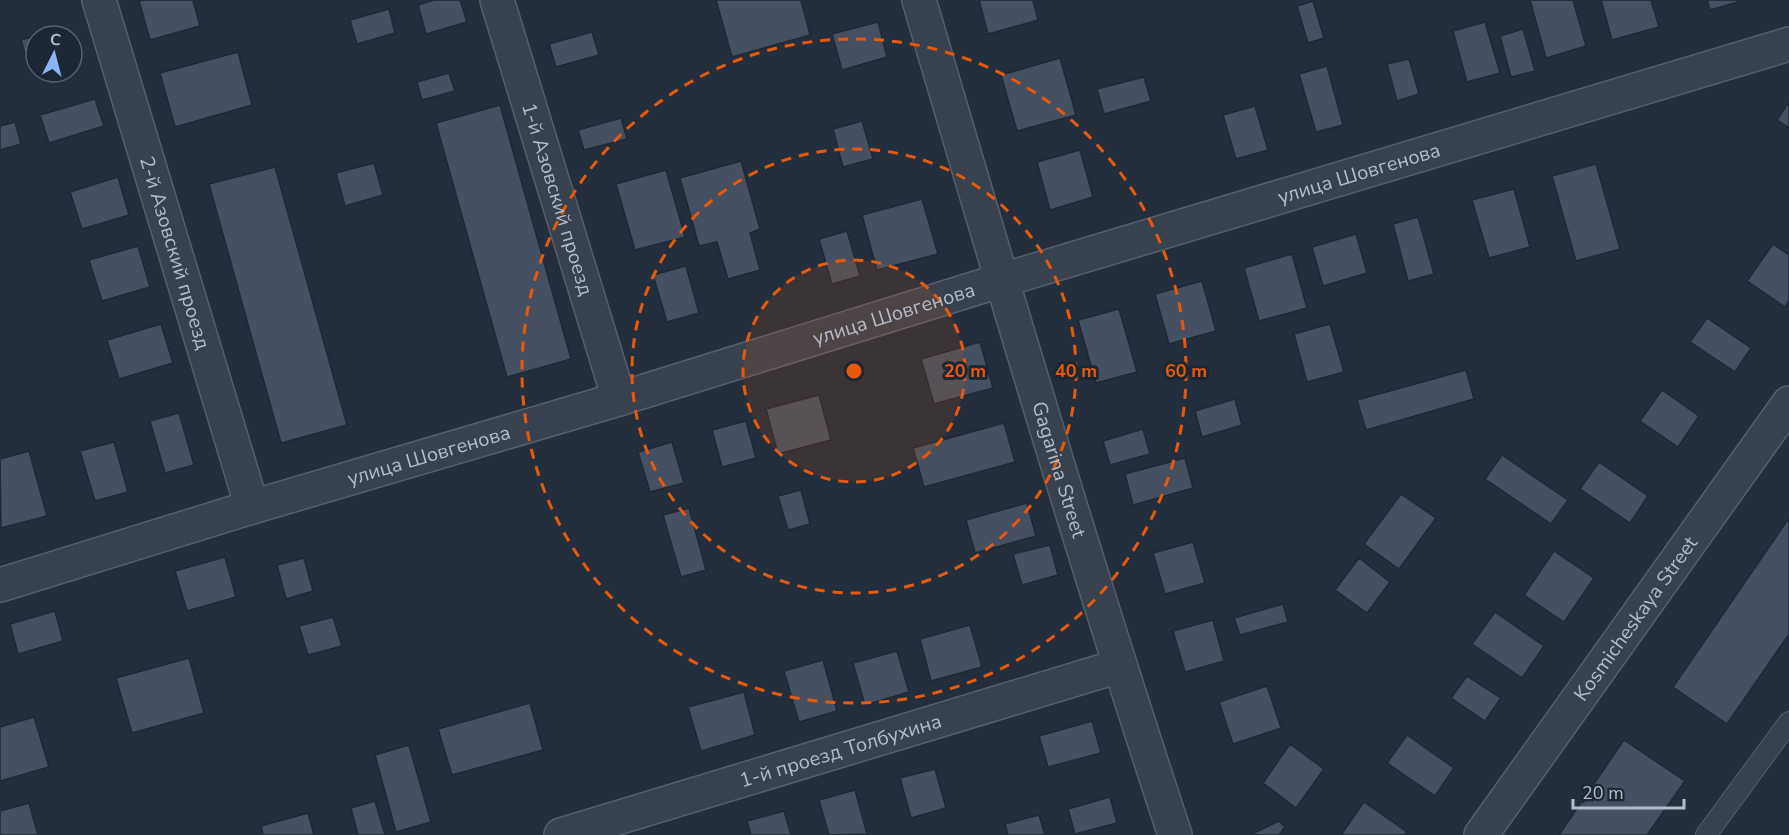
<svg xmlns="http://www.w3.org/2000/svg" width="1789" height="835" viewBox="0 0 1789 835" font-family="'Nunito Sans',sans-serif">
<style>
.building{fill:#455162;stroke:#1f2835;stroke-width:1.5}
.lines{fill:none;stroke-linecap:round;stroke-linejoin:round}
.service-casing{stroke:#565f6c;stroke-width:22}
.minor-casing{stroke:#565f6c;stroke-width:36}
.service{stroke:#38414e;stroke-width:20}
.minor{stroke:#38414e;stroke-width:33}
.ring{fill:none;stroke:#e8590c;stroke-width:3;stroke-dasharray:10 8}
.labels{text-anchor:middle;stroke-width:6;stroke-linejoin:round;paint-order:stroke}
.street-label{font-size:20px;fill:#b4bcc9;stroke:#1d2633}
.centre{fill:#e8590c;stroke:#1d2633;stroke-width:3}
.ring-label{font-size:18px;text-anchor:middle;font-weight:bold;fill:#e8590c;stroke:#1d2633;stroke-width:6;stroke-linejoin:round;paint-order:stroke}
</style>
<rect width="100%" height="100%" fill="#242f3e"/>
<path class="building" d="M 144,0 L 193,0 L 200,26 L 150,40 L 139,1 Z
M 434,0 L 460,0 L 467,22 L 426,34 L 418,5 Z
M 716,0 L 801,0 L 810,35 L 732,57 Z
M 979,0 L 1033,0 L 1038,20 L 988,34 Z
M 1530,0 L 1573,0 L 1586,46 L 1546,58 Z
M 1601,0 L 1651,0 L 1659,27 L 1612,40 Z
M 1707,0 L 1737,0 L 1738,2 L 1710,10 Z
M 1313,1 L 1324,38 L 1308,43 L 1297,6 Z
M 389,9 L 395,33 L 357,44 L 350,20 Z
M 878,22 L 887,57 L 842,70 L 832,34 Z
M 1485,22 L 1500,73 L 1467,82 L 1453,31 Z
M 65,27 L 68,36 L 36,36 L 36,66 L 29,68 L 21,40 Z
M 1523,29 L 1535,71 L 1511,77 L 1500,36 Z
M 592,32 L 599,55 L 556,67 L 549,44 Z
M 238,52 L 252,105 L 175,127 L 160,73 Z
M 1060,58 L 1076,115 L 1017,131 L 1001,75 Z
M 1409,59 L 1419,94 L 1397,101 L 1387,64 Z
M 1327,66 L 1343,125 L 1316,132 L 1299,74 Z
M 449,73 L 455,91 L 422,100 L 417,82 Z
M 1144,77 L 1151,101 L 1104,114 L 1097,89 Z
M 95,99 L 104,126 L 49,143 L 40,115 Z
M 1789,102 L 1789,128 L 1777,120 Z
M 500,105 L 571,359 L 507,377 L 436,123 Z
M 1255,106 L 1268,150 L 1236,159 L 1223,115 Z
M 621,118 L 627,139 L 584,150 L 578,130 Z
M 862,121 L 873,159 L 843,167 L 833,129 Z
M 15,122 L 21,144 L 0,150 L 0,126 Z
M 1080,150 L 1093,197 L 1050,210 L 1037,162 Z
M 741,161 L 760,229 L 750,233 L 760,270 L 728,279 L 717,242 L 699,246 L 680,178 Z
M 374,163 L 383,195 L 345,206 L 336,173 Z
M 1596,164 L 1620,249 L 1576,261 L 1552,176 Z
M 275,167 L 347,425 L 281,443 L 209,184 Z
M 666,170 L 685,237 L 635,250 L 616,184 Z
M 118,177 L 129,215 L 82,229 L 70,192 Z
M 1514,189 L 1530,247 L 1489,258 L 1472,200 Z
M 922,199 L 938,254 L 877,270 L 862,215 Z
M 1418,217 L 1434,274 L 1408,281 L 1393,224 Z
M 847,231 L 860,276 L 832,284 L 819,239 Z
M 1356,234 L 1367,273 L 1323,286 L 1312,247 Z
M 1773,244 L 1789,255 L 1789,301 L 1785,307 L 1747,281 Z
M 138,246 L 150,287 L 102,301 L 89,260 Z
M 1292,254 L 1307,308 L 1259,321 L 1244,268 Z
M 686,266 L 699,313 L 667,322 L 653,275 Z
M 1202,281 L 1216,331 L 1169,344 L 1155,294 Z
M 1119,309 L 1137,372 L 1096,383 L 1078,320 Z
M 1707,318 L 1751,348 L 1735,372 L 1690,342 Z
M 161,324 L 173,363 L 119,379 L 107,340 Z
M 1330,324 L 1344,372 L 1307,382 L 1294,334 Z
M 980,342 L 993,388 L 934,404 L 921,359 Z
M 1466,370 L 1474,399 L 1366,430 L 1357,400 Z
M 1662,390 L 1699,416 L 1678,447 L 1640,421 Z
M 819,395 L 831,440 L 778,454 L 766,409 Z
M 1235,399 L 1242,425 L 1202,437 L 1195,411 Z
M 179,413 L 194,465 L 165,473 L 150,421 Z
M 746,421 L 756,458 L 722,467 L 712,430 Z
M 1004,423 L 1015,462 L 924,487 L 913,448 Z
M 1143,429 L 1150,454 L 1110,465 L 1103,441 Z
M 114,442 L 128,492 L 95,501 L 80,451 Z
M 672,442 L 684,483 L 650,492 L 638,452 Z
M 29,451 L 47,516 L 1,528 L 0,459 Z
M 1502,455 L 1568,500 L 1551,524 L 1485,479 Z
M 1185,458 L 1193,488 L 1133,505 L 1125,474 Z
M 1599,462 L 1648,496 L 1630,523 L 1580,489 Z
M 801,490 L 810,524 L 788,530 L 778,496 Z
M 1401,494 L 1436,518 L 1399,569 L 1364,544 Z
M 1027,503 L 1036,536 L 975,553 L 966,520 Z
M 689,508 L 706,570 L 681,577 L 663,515 Z
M 1789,518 L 1789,634 L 1727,724 L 1673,687 Z
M 1193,542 L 1205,583 L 1165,594 L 1153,553 Z
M 1050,545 L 1058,575 L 1022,585 L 1013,554 Z
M 1554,551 L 1594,578 L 1564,622 L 1524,595 Z
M 225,557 L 236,597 L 187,611 L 175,571 Z
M 304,558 L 313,591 L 286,599 L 277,565 Z
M 1359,558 L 1390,582 L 1367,613 L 1335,590 Z
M 1283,604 L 1288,622 L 1240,635 L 1234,618 Z
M 55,611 L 63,641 L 18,654 L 10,624 Z
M 1495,612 L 1544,646 L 1522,678 L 1472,644 Z
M 333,617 L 342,646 L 308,655 L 299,626 Z
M 1213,620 L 1224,661 L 1185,672 L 1173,631 Z
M 970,625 L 982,667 L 931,681 L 920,639 Z
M 897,651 L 909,692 L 865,705 L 853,663 Z
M 189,658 L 204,713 L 132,733 L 116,678 Z
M 823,660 L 837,711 L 799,722 L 784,671 Z
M 1467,676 L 1501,698 L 1485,721 L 1451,698 Z
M 1267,686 L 1281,728 L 1233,744 L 1219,702 Z
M 744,692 L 755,735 L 701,751 L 688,707 Z
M 530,703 L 543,750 L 452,775 L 438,729 Z
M 34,717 L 49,767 L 0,781 L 0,727 Z
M 1092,721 L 1101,753 L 1048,767 L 1039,736 Z
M 1407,735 L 1454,768 L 1435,796 L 1387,763 Z
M 1624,740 L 1685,781 L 1647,835 L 1559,835 Z
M 1290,744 L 1324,769 L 1296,808 L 1263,783 Z
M 409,745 L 431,822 L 396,832 L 375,755 Z
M 935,769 L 946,808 L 911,818 L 900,778 Z
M 855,790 L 867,834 L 829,835 L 819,800 Z
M 1110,797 L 1117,823 L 1075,834 L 1068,809 Z
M 375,801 L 385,835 L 358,835 L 351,808 Z
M 1364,802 L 1407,832 L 1404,835 L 1341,835 Z
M 29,803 L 38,835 L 0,835 L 0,811 Z
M 784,811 L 791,835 L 751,835 L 747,821 Z
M 308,813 L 314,835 L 263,835 L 261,826 Z
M 1039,815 L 1045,835 L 1008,835 L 1005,824 Z
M 1279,821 L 1285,827 L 1279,835 L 1250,835 Z"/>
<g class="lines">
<defs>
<path id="service" d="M 1706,835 L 1789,722"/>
<g id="minor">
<path id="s1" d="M 99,0 L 252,507"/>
<path id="s2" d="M 497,0 L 619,399"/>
<path id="s3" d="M 919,0 C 1001,279 1084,559 1175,835"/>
<path id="s4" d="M 0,585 L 252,507 L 619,399 L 986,285 L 1789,44"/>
<path id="s5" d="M 561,835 L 1119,666"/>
<path id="s6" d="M 1481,835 L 1789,403"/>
</g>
</defs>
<use href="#service" class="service-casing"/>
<use href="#minor" class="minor-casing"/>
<use href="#service" class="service"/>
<use href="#minor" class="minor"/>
</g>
<circle cx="854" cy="371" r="111" fill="#e8590c" fill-opacity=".12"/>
<g class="ring">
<circle cx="854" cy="371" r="111"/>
<circle cx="854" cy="371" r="222"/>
<circle cx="854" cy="371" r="332"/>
</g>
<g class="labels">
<g class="street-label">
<text dy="7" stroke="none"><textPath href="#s4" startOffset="1420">улица Шовгенова</textPath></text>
<text dy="7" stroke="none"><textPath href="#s2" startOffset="208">1-й Азовский проезд</textPath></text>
<text dy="7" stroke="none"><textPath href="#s1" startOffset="264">2-й Азовский проезд</textPath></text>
<text dy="7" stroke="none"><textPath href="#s4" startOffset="934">улица Шовгенова</textPath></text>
<text dy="7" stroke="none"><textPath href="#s4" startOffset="448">улица Шовгенова</textPath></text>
<text dy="7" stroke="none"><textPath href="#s3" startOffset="490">Gagarina Street</textPath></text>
<text dy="7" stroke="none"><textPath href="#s6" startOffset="266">Kosmicheskaya Street</textPath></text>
<text dy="7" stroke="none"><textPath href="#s5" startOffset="292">1-й проезд Толбухина</textPath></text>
</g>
</g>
<circle cx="854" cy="371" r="9" class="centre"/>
<g class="ring-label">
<text x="965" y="377">20 m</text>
<text x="1076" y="377">40 m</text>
<text x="1186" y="377">60 m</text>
</g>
<g transform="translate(54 54) rotate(6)"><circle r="28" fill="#1d2633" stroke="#59626f" stroke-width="1.5"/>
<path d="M0-4.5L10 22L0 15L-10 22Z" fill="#8ab4f8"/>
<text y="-9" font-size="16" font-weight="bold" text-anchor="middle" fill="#b4bcc9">С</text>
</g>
<path d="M1573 799v9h111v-9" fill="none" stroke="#b4bcc9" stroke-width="3"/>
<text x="1582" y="799" font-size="18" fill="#b4bcc9" stroke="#1d2633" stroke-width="4.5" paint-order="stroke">20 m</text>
</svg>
